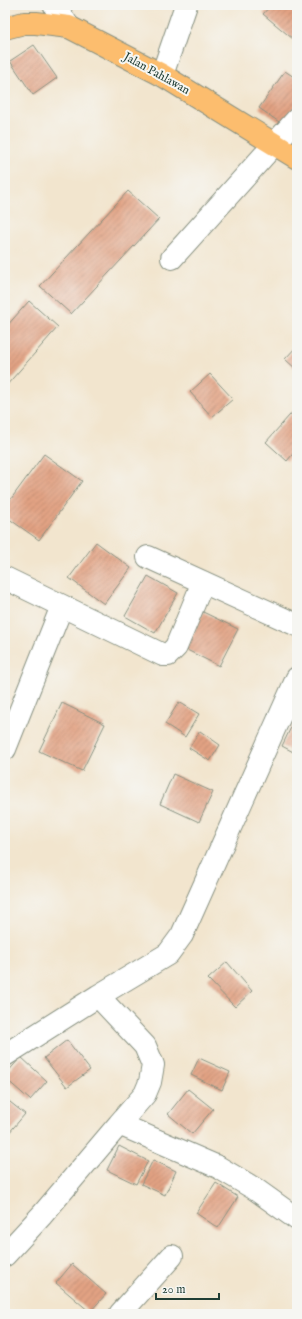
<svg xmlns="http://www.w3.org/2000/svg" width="302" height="1319" viewBox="0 0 302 1319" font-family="'IM FELL English',serif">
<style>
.building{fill:url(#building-hatch)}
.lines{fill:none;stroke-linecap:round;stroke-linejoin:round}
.minor-casing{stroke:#889181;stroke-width:24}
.highway-casing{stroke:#889181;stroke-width:24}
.minor{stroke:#fff;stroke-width:22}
.highway{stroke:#fcbd6e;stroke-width:22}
.labels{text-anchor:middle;stroke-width:4;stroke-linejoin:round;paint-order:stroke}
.street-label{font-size:12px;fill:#1f3d34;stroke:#f6f6f2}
</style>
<defs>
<pattern id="building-hatch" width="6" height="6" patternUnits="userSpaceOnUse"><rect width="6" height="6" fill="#e2a283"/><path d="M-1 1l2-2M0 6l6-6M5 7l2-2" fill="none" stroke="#b7856c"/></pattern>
</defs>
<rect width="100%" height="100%" fill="#f6f6f2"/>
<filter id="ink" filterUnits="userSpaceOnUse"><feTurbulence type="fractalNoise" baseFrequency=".025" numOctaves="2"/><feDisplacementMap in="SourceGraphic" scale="8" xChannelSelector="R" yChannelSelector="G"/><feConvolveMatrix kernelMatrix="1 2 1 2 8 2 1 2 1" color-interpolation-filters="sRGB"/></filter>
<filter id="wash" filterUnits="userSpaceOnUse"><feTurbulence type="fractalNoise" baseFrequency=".012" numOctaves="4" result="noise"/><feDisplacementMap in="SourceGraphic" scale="16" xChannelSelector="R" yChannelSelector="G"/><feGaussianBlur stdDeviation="0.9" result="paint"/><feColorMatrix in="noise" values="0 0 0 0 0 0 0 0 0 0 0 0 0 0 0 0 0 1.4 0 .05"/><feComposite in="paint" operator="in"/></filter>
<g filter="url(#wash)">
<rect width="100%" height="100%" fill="#f2e5ce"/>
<g id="blocks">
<path class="building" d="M 271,5 L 295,5 L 297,6 L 297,34 L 293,39 L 263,14 Z
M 34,45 L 57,78 L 33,95 L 10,61 Z
M 285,71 L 297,79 L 297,103 L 282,124 L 259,108 Z
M 128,191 L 159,219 L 71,314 L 40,286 Z
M 29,301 L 58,327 L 5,387 L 5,328 Z
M 297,346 L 297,370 L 285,359 Z
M 210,374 L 233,399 L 212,417 L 190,392 Z
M 297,407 L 297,449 L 287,461 L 266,442 Z
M 44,454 L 82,481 L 39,540 L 5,516 L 5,507 Z
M 96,542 L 131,568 L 104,604 L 69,578 Z
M 148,576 L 178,593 L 155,633 L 125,616 Z
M 203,612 L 238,629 L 219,666 L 185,649 Z
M 179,702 L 199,714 L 185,737 L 165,724 Z
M 62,703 L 105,724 L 82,771 L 39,751 Z
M 296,717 L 297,718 L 297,754 L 282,746 Z
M 200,731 L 220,745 L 210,761 L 189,748 Z
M 173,774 L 213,792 L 199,822 L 160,804 Z
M 227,962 L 252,991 L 235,1007 L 208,979 Z
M 67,1040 L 90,1070 L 67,1087 L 44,1058 Z
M 21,1057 L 47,1081 L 30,1100 L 5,1078 L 5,1075 Z
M 199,1058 L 230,1072 L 222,1090 L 191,1075 Z
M 188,1089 L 213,1109 L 192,1134 L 168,1114 Z
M 5,1098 L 25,1114 L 8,1134 L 5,1132 Z
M 119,1146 L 148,1161 L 136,1184 L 107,1170 Z
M 153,1160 L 176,1171 L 165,1195 L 141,1184 Z
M 216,1183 L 238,1197 L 218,1228 L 196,1213 Z
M 72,1264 L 106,1294 L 90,1312 L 56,1283 Z"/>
</g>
</g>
<g filter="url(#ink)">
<use href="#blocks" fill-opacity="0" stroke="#889181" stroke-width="1"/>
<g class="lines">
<defs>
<path id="minor" d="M 54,5 L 69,27
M 162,75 L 186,5
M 172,258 L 297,119
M 148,557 L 297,625
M 5,578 L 163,655 L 168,655 L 176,647 L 203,582
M 5,749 L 62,606
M 98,996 L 145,1046 L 153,1065 L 150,1082 L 145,1094 L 119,1124 L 218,1167 L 255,1189 L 297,1219
M 5,1055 L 98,996 L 168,954 L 182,935 L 297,678
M 5,1255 L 42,1215 L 119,1124
M 120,1314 L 172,1256"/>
<path id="highway" d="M 5,28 L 24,23 L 36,23 L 69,27 L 162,75 L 297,158"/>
</defs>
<use href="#minor" class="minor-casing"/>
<use href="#highway" class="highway-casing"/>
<use href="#minor" class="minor"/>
<use href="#highway" class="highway"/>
</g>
</g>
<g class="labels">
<g class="street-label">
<text transform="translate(157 73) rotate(29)" y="4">Jalan Pahlawan</text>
</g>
</g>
<rect width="302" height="1319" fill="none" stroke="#f6f6f2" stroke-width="20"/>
<path d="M156 1293v6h63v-6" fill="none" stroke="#1f3d34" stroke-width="2"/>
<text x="162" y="1293" font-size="12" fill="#1f3d34" stroke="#f6f6f2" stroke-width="3" paint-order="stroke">20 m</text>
</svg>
